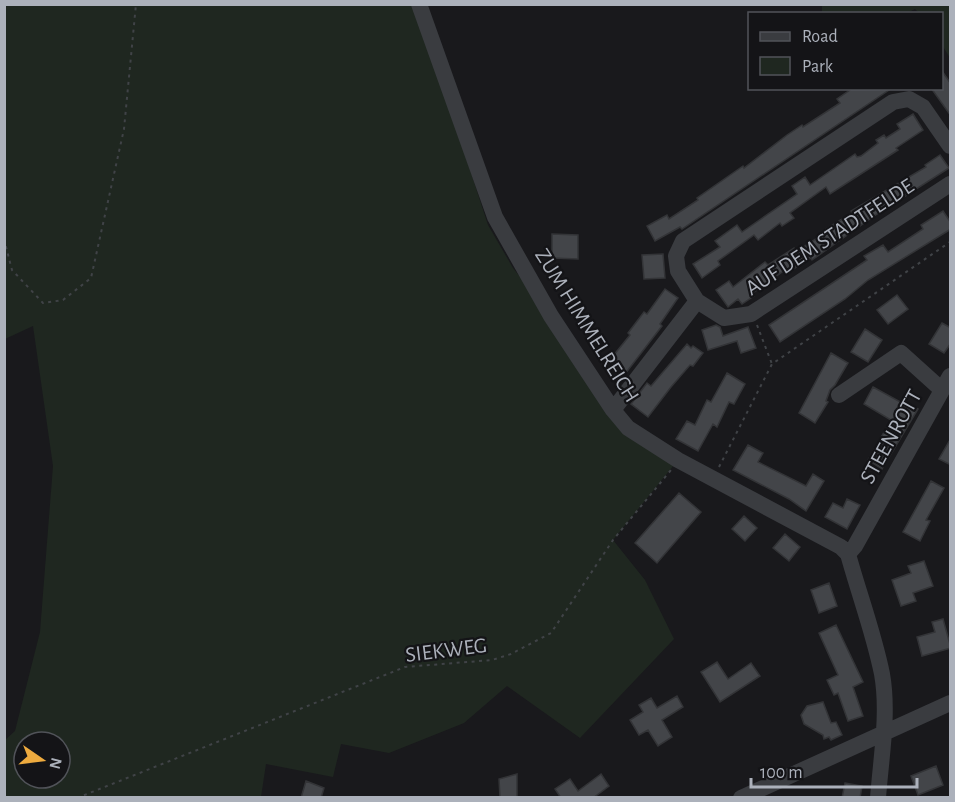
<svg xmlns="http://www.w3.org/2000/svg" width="955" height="802" viewBox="0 0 955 802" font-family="'Alegreya Sans',sans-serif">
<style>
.green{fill:#1f2720;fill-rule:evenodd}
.building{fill:#434549;stroke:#333437;stroke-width:1.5}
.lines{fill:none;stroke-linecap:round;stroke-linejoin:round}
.path{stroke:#404347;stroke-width:2;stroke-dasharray:3 4.5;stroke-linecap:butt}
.minor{stroke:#3a3c40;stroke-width:16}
.labels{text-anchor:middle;stroke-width:4.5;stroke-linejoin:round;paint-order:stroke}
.street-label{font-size:22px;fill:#acb1bb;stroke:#141417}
</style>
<rect width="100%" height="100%" fill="#19191c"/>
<path class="green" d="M 5,5 L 413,5 L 432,53 L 488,225 L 513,268 L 551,316 L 613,410 L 678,460 L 613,540 L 645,580 L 674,639 L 580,738 L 507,686 L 464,723 L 389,753 L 341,744 L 333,777 L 266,764 L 261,797 L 5,797 L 5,740 L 15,731 L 40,632 L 53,466 L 33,326 L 5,339 ZM 24,742 L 60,742 L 60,778 L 24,778 Z
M 822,5 L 950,5 L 950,58 L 942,45 L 942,14 L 919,13 L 915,9 L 907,13 L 822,13 Z"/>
<path class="building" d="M 942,71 L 951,84 L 951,116 L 931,88 L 942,88 Z
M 853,88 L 892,88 L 682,229 L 680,227 L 655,241 L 647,226 L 667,215 L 669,219 L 698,200 L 697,198 L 743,166 L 744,168 L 787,135 L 802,125 L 803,127 L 840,103 L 837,99 Z
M 913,114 L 923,130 L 896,148 L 898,150 L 830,194 L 826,187 L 790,213 L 794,218 L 782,226 L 780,223 L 758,240 L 754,235 L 718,261 L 720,265 L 702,278 L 693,264 L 720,247 L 715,241 L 737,225 L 742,232 L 797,194 L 792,186 L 805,177 L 810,185 L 855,154 L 857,157 L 861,156 L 878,143 L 876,140 L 884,135 L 886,138 L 900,129 L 897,124 Z
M 940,155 L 949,168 L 877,214 L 812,260 L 811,258 L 787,273 L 785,270 L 753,293 L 754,296 L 742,304 L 738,299 L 728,307 L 716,290 L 729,281 L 733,287 L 765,262 L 768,265 L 794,248 L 796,252 L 828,231 L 826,229 L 852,213 L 851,211 L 926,167 L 925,165 Z
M 943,211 L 951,223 L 951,229 L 868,280 L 845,299 L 780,342 L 769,325 L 867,260 L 864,256 L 883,245 L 888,252 L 923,229 L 921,225 Z
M 552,234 L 578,235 L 578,259 L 552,258 Z
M 663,254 L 665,278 L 644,279 L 642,255 Z
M 665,289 L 678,298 L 660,324 L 662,326 L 625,374 L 609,361 L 630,335 L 628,333 L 644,312 L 647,314 Z
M 897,295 L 908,309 L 888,324 L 877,310 Z
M 942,323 L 951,328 L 951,343 L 944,353 L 929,344 Z
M 716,325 L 720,327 L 723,336 L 748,327 L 756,348 L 741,353 L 737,341 L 708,350 L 702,330 Z
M 865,329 L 882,340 L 868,362 L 851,352 Z
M 687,344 L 691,348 L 693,346 L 703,353 L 693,366 L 690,365 L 671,387 L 648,417 L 631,404 L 647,383 L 651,386 Z
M 831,353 L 848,363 L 835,385 L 830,390 L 826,401 L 828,402 L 815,423 L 799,413 Z
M 727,373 L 745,384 L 734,404 L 729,402 L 717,427 L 713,424 L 698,451 L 676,439 L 687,421 L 695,425 L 707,400 L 711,402 Z
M 873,387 L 902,403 L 903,400 L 918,409 L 882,469 L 868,460 L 891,420 L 864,404 Z
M 951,438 L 951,465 L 939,459 Z
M 748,445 L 763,453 L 758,462 L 806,486 L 813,474 L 824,481 L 806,511 L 789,499 L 733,470 Z
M 931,481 L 944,488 L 926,520 L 930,521 L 920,541 L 903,532 Z
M 679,493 L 701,512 L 657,563 L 635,543 Z
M 847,499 L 860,505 L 847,529 L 825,517 L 833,503 L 843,508 Z
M 744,516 L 757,528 L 745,541 L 732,529 Z
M 785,534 L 800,547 L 789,561 L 773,548 Z
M 924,561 L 933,586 L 913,593 L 916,601 L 901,606 L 892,580 L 911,573 L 908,566 Z
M 829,583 L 837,606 L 819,613 L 811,590 Z
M 943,619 L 951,648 L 922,656 L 917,637 L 935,632 L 932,622 Z
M 836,625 L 863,682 L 853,687 L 863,716 L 848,721 L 838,693 L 834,695 L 827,680 L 838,675 L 819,633 Z
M 717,662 L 728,679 L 751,663 L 760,676 L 720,702 L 701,672 Z
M 677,696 L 683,707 L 662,720 L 672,737 L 658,746 L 648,730 L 639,735 L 630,720 L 643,712 L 639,705 L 651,698 L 657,708 Z
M 823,702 L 831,723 L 836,722 L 842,735 L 831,740 L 829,737 L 824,739 L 823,735 L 804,724 L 801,715 L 807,706 Z
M 936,766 L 943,785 L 918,795 L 911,776 Z
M 517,774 L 517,798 L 500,798 L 499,779 Z
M 601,774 L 609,786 L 593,798 L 561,798 L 555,789 L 570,779 L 578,791 Z
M 306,781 L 324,788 L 321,798 L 301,798 Z
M 845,783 L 862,786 L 860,798 L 842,798 Z"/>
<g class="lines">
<path class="path" d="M 4,239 L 12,270 L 43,303 L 63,300 L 91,278 L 124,129 L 136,4
M 757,325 L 772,364
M 719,467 L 772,364 L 950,242
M 77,798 L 405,667 L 492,660 L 511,654 L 551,633 L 613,540 L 671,470"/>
<path class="minor" d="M 419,4 L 495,217 L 551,316 L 613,410 L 628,428 L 678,460 L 841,547 L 848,554 C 859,594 874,634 882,674 C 889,713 881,757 878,798
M 950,146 L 923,107 L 909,99 L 893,102 L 683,241 L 676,256 L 678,271 L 697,301 L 724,318 L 751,314 L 950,184
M 839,395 L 901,353 L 942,390
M 613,410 L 697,301
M 848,554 L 855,546 L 950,376
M 741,798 L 950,703"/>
</g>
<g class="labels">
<g class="street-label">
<text transform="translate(829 236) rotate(-33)" y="8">AUF DEM STADTFELDE</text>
<text transform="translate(588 325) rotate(58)" y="8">ZUM HIMMELREICH</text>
<text transform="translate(890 436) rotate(-61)" y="8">STEENROTT</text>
<text transform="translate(446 649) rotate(-7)" y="8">SIEKWEG</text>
</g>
</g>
<rect width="955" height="802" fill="none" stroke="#acb1bb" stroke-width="12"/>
<rect x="748" y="12" width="195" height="78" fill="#141417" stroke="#515359" stroke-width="1.5"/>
<rect x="760" y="32" width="30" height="9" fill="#3a3c40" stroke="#515359" stroke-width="1.5"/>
<text x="802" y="42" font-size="18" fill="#acb1bb">Road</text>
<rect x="760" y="57" width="30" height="18" fill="#1f2720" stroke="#515359" stroke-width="1.5"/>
<text x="802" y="72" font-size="18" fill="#acb1bb">Park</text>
<g transform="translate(42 760) rotate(104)"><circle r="28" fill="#141417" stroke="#515359" stroke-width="1.5"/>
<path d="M0-4.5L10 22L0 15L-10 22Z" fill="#eeab3f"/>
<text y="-9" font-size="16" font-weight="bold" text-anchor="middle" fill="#acb1bb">N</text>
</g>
<path d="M751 778v9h166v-9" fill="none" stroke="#acb1bb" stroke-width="3"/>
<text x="760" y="778" font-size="18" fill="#acb1bb" stroke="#141417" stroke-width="4.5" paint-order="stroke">100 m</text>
</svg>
